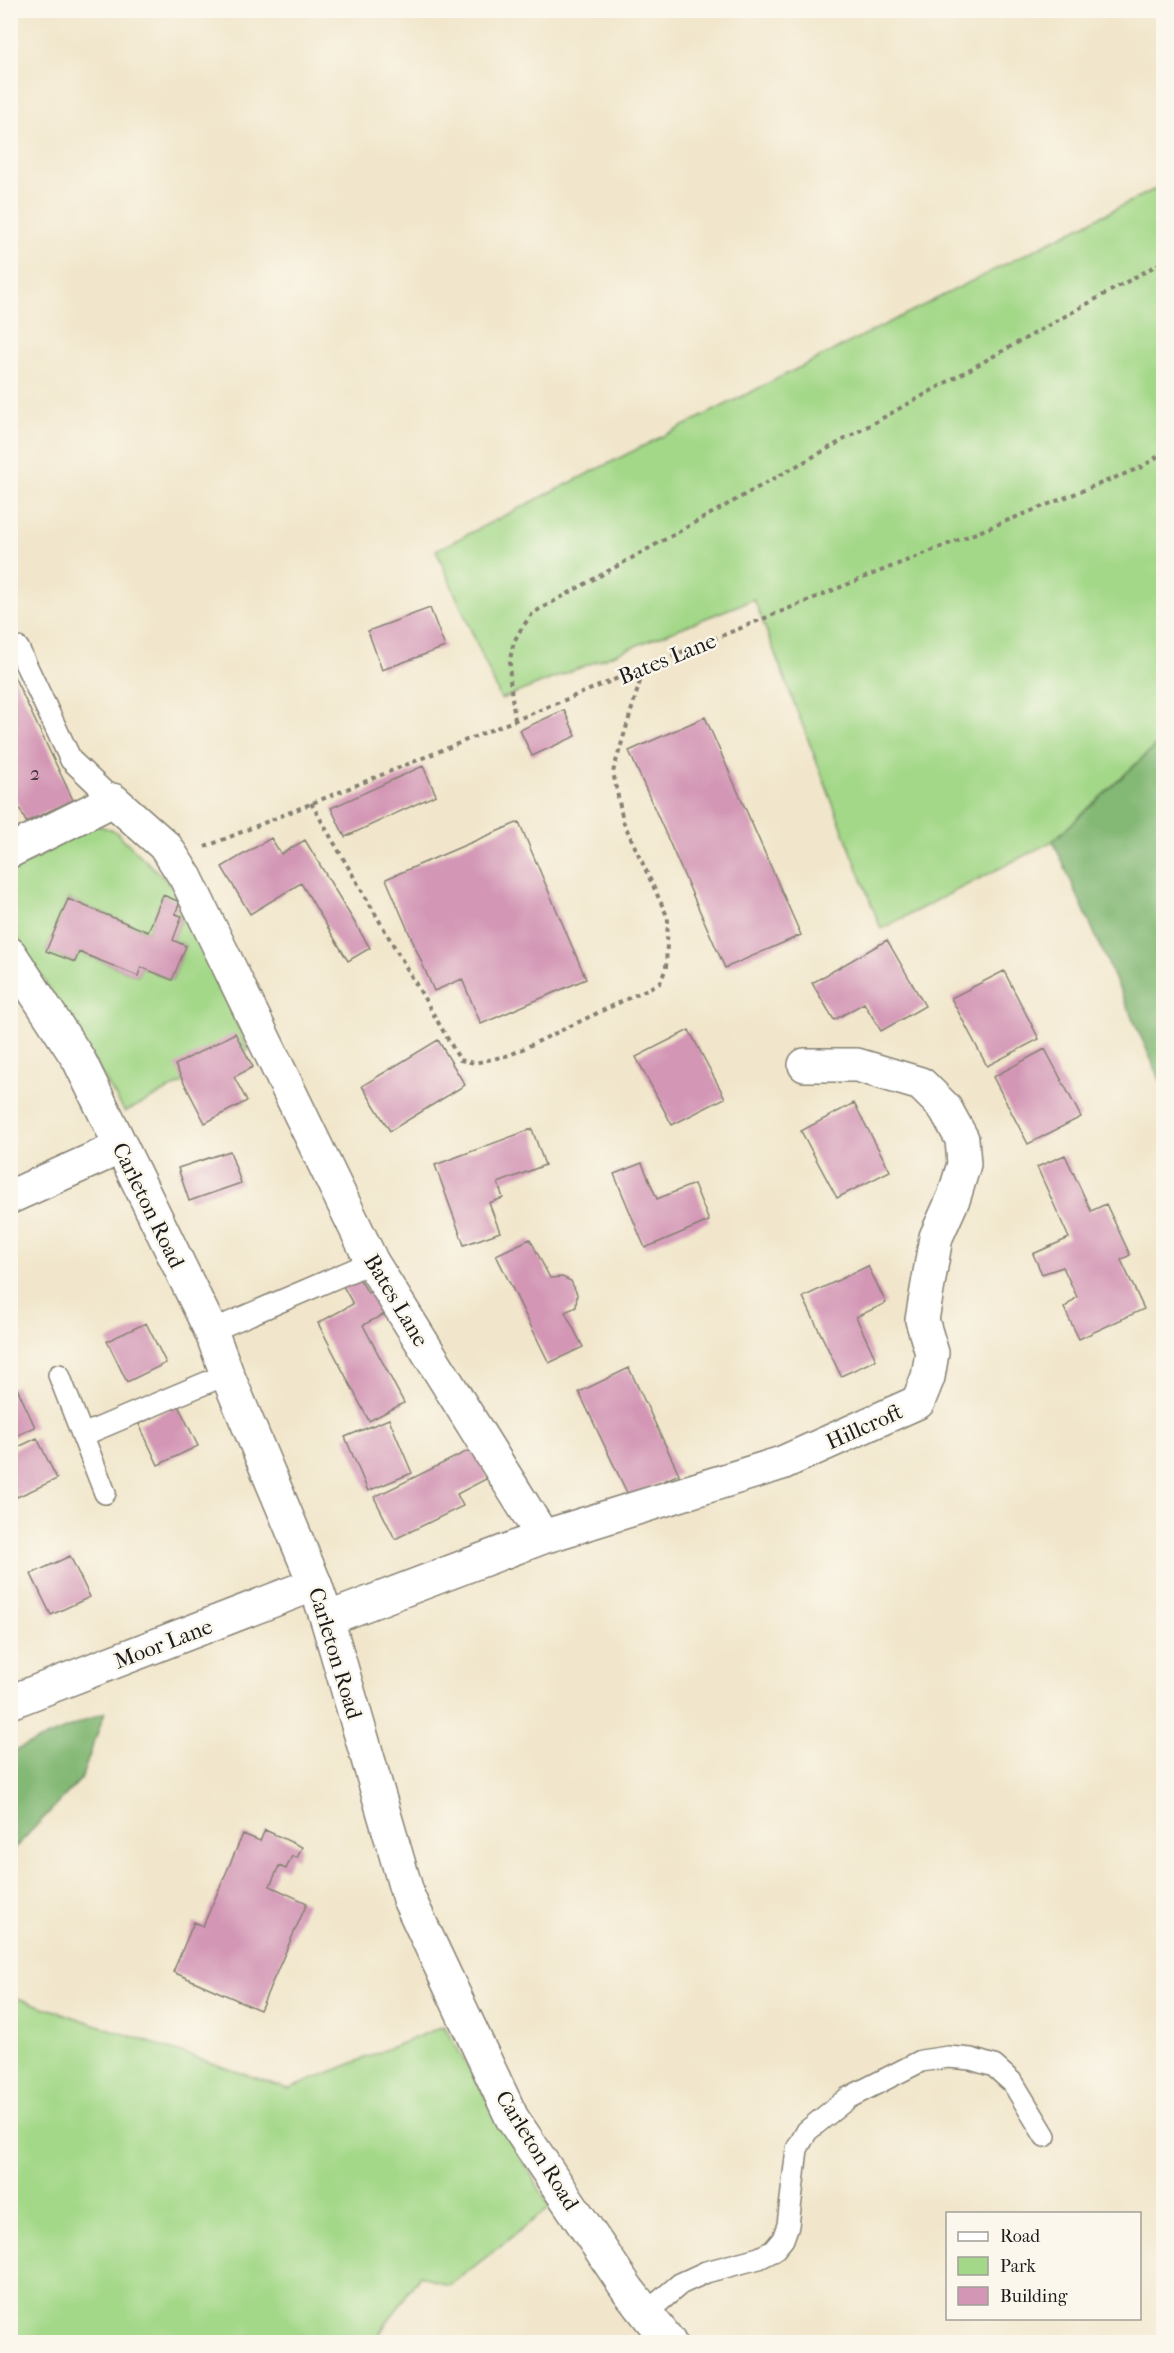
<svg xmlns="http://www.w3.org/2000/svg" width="1174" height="2353" viewBox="0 0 1174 2353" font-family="'IM FELL French Canon',serif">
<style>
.green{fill:#a4d889;stroke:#607a52;stroke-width:1.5;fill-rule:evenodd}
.forest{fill:#83b875;stroke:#506a48;stroke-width:1.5}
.building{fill:#d396b5}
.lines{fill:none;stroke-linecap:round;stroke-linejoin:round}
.service-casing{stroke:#868174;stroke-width:24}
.minor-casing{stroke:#868174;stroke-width:36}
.tertiary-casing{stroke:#868174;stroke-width:36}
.path{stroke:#868174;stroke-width:4;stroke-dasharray:4.5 4.5;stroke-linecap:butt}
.service{stroke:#fff;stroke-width:21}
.minor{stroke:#fff;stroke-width:33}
.tertiary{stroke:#fff;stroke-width:33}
.labels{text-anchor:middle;stroke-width:5;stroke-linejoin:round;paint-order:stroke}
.number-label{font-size:20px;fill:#4a3a42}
.street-label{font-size:22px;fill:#1c1c1c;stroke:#fbf7ec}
</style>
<rect width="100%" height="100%" fill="#fbf7ec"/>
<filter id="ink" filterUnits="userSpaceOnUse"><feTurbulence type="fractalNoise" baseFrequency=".0167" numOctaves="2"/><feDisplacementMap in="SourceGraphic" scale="12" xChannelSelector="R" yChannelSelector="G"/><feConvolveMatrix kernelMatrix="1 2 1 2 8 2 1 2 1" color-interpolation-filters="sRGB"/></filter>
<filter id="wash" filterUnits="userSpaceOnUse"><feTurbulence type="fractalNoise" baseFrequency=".008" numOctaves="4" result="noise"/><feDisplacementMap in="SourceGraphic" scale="24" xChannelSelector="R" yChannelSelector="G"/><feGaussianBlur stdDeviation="1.35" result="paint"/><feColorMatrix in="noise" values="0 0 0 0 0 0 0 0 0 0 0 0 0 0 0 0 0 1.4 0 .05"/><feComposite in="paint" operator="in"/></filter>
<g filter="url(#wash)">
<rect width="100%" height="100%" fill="#f1e6cb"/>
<path class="green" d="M 1163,185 L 1163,739 L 1053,841 L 881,929 L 754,599 L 501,699 L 436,550 Z
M 93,824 L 115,831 L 183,897 L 248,1050 L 125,1112 L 11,927 L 11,872 ZM 163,895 L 175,914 L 182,917 L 173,940 L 186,946 L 172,980 L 141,967 L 138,976 L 79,952 L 74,962 L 46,951 L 68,899 L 148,932 Z
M 11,1996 L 289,2089 L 444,2026 L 550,2207 L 449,2286 L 420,2275 L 374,2342 L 11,2342 Z"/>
<path class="forest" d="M 1163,739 L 1163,1086 L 1053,841 Z
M 105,1712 L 81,1779 L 11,1852 L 11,1752 Z"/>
<g id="blocks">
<path class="building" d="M 430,608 L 445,647 L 382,670 L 368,631 Z
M 10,668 L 73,800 L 26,822 L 10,788 Z
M 564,710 L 576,736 L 532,756 L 520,730 Z
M 705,717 L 801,935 L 725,968 L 629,751 Z
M 423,766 L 436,795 L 345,837 L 331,808 Z
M 519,822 L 586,979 L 481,1024 L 462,979 L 434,991 L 386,879 Z
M 271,838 L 281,854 L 305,840 L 370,948 L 348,961 L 301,883 L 250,914 L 222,867 Z
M 163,895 L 180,902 L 175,914 L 182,916 L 173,940 L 186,946 L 172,980 L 141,967 L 138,976 L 79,952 L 75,962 L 46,951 L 68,899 L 148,932 Z
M 887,940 L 925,1006 L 881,1031 L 864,1003 L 834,1020 L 812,983 Z
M 1004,971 L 1039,1039 L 987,1066 L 951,998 Z
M 689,1030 L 725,1098 L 672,1125 L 636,1057 Z
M 235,1033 L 253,1067 L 234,1077 L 247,1101 L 205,1123 L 175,1065 Z
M 438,1040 L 465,1085 L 390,1131 L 362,1086 Z
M 1045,1049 L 1081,1117 L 1028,1144 L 993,1077 Z
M 854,1103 L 890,1171 L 837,1198 L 801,1131 Z
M 532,1129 L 545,1165 L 498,1183 L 503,1198 L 489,1203 L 500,1232 L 464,1245 L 435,1165 Z
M 230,1151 L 241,1183 L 189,1201 L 178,1168 Z
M 1065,1155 L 1091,1211 L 1106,1204 L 1130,1255 L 1121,1260 L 1144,1309 L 1079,1339 L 1064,1308 L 1077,1297 L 1063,1267 L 1042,1274 L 1033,1254 L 1069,1238 L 1037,1167 Z
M 642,1163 L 657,1199 L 694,1184 L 709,1221 L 645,1248 L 614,1174 Z
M 530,1239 L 550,1278 L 562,1277 L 571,1281 L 577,1294 L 576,1307 L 565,1312 L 583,1347 L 549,1363 L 496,1255 Z
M 868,1266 L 886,1303 L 856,1317 L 876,1360 L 841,1376 L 803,1297 Z
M 359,1278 L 368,1293 L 377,1288 L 389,1312 L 363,1325 L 404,1403 L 369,1421 L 318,1323 L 353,1304 L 343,1286 Z
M 146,1323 L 166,1363 L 127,1382 L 107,1341 Z
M 629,1368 L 679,1474 L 629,1497 L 579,1392 Z
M 16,1386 L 35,1427 L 10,1439 L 10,1389 Z
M 178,1405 L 198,1446 L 158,1465 L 139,1424 Z
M 389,1419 L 412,1473 L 368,1491 L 345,1437 Z
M 37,1438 L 57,1479 L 17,1497 L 10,1482 L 10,1451 Z
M 474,1448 L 488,1478 L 457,1494 L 463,1506 L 395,1539 L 374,1497 Z
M 70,1556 L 90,1597 L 51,1615 L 31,1574 Z
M 265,1830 L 302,1847 L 297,1858 L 292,1856 L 286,1869 L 279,1866 L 270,1886 L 307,1903 L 260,2010 L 173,1972 L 194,1922 L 203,1926 L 243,1834 L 260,1841 Z"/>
</g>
</g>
<g filter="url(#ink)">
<use href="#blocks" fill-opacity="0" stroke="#868174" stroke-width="1.5"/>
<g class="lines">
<defs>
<path id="service" d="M 18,648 L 71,760 L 113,800
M 211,1331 L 372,1262
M 59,1375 L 105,1493
M 83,1435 L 227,1374
M 646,2313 L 680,2284 L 706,2272 L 759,2258 L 773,2251 L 783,2239 L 788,2225 L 797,2149 L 807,2131 L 848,2098 L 921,2061 L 948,2057 L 971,2059 L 994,2066 L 1013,2083 L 1045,2136"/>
<path id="minor" d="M 10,851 L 113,800 L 166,847 L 186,878 L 372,1262 L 543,1537 L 327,1619
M 10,1197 L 121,1147
M 543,1537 L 782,1463 L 918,1402 L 928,1377 L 932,1353 L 922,1320 L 936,1237 L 954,1197 L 964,1164 L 962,1139 L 945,1108 L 921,1084 L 857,1065 L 805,1065
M 10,1702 L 315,1584"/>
<path id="tertiary" d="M 10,954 L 79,1060 L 211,1331 L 227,1374 L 315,1584 L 327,1619 L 409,1899 L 512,2118 L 628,2290 L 669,2342"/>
</defs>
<use href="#service" class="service-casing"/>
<use href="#minor" class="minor-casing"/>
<use href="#tertiary" class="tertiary-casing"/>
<path class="path" d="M 515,720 C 512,693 504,661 517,636 C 521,628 528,620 533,613 L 1164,261
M 311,803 L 460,1060 L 475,1063 L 510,1055 L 660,983 L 666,968 L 668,918 L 623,821 L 613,772 L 644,668
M 205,847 L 863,578 L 1142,467 L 1164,452"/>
<use href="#service" class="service"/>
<use href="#minor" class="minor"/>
<use href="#tertiary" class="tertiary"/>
</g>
</g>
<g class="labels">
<g class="number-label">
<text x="35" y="780">2</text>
</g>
<g class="street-label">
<text transform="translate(667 658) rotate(-22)" y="8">Bates Lane</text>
<text transform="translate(149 1205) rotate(64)" y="8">Carleton Road</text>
<text transform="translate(397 1300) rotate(59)" y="8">Bates Lane</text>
<text transform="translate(864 1426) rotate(-24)" y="8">Hillcroft</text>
<text transform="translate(163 1643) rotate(-21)" y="8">Moor Lane</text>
<text transform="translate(336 1653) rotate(73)" y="8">Carleton Road</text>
<text transform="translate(538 2150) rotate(58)" y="8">Carleton Road</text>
</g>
</g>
<rect width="1174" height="2353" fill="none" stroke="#fbf7ec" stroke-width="36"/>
<rect x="946" y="2212" width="195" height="108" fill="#fbf7ec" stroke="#a29f99" stroke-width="1.5"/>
<rect x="958" y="2232" width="30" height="9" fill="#ffffff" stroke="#a29f99" stroke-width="1.5"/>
<text x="1000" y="2242" font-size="18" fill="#1c1c1c">Road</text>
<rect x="958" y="2257" width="30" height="18" fill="#a4d889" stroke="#a29f99" stroke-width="1.5"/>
<text x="1000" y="2272" font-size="18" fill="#1c1c1c">Park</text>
<rect x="958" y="2287" width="30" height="18" fill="#d396b5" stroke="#a29f99" stroke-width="1.5"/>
<text x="1000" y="2302" font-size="18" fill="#1c1c1c">Building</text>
</svg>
